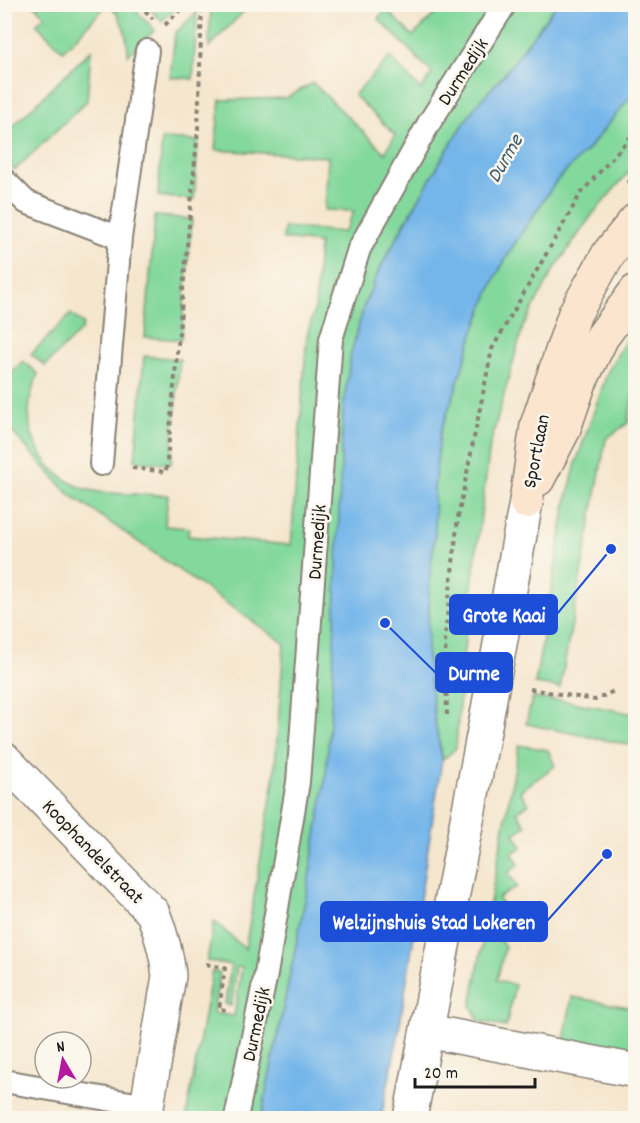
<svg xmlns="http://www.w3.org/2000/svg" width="640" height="1123" viewBox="0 0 640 1123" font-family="Dekko,sans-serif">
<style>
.green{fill:#83d89c;stroke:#507a5c;stroke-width:1.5}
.water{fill:#75b6ea;stroke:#486983;stroke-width:1.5}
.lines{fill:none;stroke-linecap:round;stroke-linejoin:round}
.service-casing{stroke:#888175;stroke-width:26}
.minor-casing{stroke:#888175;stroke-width:36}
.tertiary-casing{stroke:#888175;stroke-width:36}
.secondary-casing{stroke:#888175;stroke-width:36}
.path{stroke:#888175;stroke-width:4;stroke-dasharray:4.5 4.5;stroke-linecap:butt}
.service{stroke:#fff;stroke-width:22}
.minor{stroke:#fff;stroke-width:33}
.tertiary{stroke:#fff;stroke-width:33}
.secondary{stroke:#fce5cf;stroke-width:33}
.labels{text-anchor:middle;stroke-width:5;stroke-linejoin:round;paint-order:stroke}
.street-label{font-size:20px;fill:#1c1c1c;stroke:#fbf7ec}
.water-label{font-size:21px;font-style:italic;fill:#405a6e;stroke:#fbf7ec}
.leader{fill:none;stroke:#1d4ed8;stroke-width:2}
.callout-dot{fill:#1d4ed8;stroke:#fbf7ec;stroke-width:2}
.callout{fill:#1d4ed8;stroke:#1d4ed8;stroke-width:2}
.callout-label{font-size:21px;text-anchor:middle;font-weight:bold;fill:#fff}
</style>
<rect width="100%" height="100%" fill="#fbf7ec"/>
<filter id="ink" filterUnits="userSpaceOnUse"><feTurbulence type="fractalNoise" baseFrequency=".0167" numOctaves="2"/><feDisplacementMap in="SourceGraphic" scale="12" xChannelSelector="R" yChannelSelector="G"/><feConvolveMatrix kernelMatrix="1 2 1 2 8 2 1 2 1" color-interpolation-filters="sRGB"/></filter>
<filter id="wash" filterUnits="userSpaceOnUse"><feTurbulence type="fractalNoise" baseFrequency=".008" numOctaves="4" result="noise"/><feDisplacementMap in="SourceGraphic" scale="24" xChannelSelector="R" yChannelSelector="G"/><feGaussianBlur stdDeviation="1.35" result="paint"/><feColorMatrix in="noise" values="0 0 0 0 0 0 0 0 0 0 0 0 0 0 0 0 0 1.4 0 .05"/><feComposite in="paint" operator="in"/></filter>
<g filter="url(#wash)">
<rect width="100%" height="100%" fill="#f5e6ce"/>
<path class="green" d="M 34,5 L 107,5 L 63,51 L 36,24 L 45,16 Z
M 110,5 L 130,5 L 155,30 L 128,55 C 128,35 123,19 110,5 Z
M 146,5 L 179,5 L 162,21 Z
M 211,5 L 250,5 L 209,47 Z
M 444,5 L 556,5 L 507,71 L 474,108 L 405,222 L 379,270 L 364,306 L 326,775 L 306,896 L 261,1118 L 186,1118 L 212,971 L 220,973 L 213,1013 L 234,1016 L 242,967 L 237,967 L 231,1006 L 225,1004 L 231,965 L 207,961 L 214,921 L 245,949 L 274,780 L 284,643 L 69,494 L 5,424 L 5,379 L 23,361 L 38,374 C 35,383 31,392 30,401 C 24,442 50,479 89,490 C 108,495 147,494 168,495 L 165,526 L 189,528 L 188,536 L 291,545 L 307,335 L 315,308 L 319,243 L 283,239 L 284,227 L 344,232 L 354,211 L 325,210 L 328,157 L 215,150 L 220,100 L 286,98 L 313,83 L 385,153 L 395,135 L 354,95 L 390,57 L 421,90 L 432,73 L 378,18 L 386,9 L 413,36 Z
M 197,12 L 193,79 L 170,77 L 175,33 Z
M 91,50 L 87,101 L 15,170 L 5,160 L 5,134 Z
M 635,91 L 635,165 L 592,215 L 555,268 L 523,327 L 490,445 L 463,656 L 456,748 L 443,760 L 435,722 L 427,655 L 430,574 L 435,534 L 434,488 L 440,433 L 455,391 L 474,331 L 494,280 L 513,246 L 557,180 L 588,149 Z
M 162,139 L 198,141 L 194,200 L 158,196 Z
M 155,216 L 192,219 L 181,340 L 145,337 Z
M 71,314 L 83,324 L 82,329 L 45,366 L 31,354 Z
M 635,324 L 635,382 L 628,423 L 606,439 L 560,688 L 535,684 L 567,498 L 576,463 L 608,371 Z
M 144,356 L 180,359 L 171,464 L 135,461 Z
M 532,698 L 566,701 L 635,714 L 635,746 L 526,724 Z
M 519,745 L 548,750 L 555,766 L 520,791 L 529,804 L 517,812 L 526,826 L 514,834 L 522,847 L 512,853 L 519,864 L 508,873 L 517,887 L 498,898 L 509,916 L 492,930 L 505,947 L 497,980 L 515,985 L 506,1027 L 479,1021 L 471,1006 Z
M 572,997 L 634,1008 L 636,1012 L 635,1054 L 564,1040 Z"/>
<path class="water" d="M 556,5 L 635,5 L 635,91 L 588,149 L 557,180 L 513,246 L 494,280 L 474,331 L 455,391 L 440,433 L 434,488 L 435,534 L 430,574 L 427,655 L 435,722 L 442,760 L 398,1036 L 381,1118 L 261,1118 L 306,896 L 326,775 L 332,694 L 343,410 L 351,353 L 364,306 L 379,270 L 444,155 L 474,108 L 507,71 Z"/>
</g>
<g filter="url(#ink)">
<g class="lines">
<defs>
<path id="service" d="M 4,180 L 26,202 L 120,238 L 101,464
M 120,238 L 147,51
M 4,1081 L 147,1106
M 236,1118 L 266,974 L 298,782 L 331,339 L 359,249 L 429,123 L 505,4"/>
<path id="minor" d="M 427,1031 L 636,1071"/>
<path id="tertiary" d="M 4,759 L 153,913 C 161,934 167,953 169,976 L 145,1118
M 410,1118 L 485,726 L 526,502"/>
<path id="secondary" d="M 538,479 L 563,431 L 580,382 L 602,337 L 636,291
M 526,502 L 537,425 L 575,313 L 609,253 L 636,220"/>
</defs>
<use href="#service" class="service-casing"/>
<use href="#minor" class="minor-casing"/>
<use href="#tertiary" class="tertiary-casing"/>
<use href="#secondary" class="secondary-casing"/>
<path class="path" d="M 139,4 L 153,19
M 165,25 L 186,4
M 628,183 L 636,174
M 132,468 L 166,472 L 198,129 L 202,4
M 530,689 L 595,700 L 616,690
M 447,715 L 445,636 L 458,517 L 492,349 L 581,193 L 636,131
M 206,964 L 225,968 L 219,1009 L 226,1010"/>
<use href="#service" class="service"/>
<use href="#minor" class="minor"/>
<use href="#tertiary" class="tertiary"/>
<use href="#secondary" class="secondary"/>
</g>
</g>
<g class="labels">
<g class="street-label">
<text transform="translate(462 71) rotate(-57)" y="7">Durmedijk</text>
<text transform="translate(535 451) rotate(-79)" y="7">Sportlaan</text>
<text transform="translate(316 542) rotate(-86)" y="7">Durmedijk</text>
<text transform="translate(94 851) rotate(46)" y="7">Koophandelstraat</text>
<text transform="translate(255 1024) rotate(-78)" y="7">Durmedijk</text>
</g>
<g class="water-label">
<text transform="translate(504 158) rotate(-60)" y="7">Durme</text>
</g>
</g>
<path class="leader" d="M611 549L557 614M385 623L436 673M607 854L547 921"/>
<g class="callout-dot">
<circle cx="611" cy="549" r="6"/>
<circle cx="385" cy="623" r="6"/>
<circle cx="607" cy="854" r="6"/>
</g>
<g class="callout">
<rect x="450" y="595" width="107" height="39" rx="6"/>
<rect x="436" y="653" width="76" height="39" rx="6"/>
<rect x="321" y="902" width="226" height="39" rx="6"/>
</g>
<g class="callout-label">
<text x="504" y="622">Grote Kaai</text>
<text x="474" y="680">Durme</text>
<text x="434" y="929">Welzijnshuis Stad Lokeren</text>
</g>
<rect width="640" height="1123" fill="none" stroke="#fbf7ec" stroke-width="24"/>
<g transform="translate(63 1060) rotate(350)"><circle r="28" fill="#fbf7ec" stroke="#a29f99" stroke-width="1.5"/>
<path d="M0-4.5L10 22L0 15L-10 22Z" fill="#b5179e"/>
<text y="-9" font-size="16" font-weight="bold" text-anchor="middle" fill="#1c1c1c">N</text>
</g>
<path d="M415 1078v9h120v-9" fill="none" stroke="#1c1c1c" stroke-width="3"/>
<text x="424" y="1078" font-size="18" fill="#1c1c1c" stroke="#fbf7ec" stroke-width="4.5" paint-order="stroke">20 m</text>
</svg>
